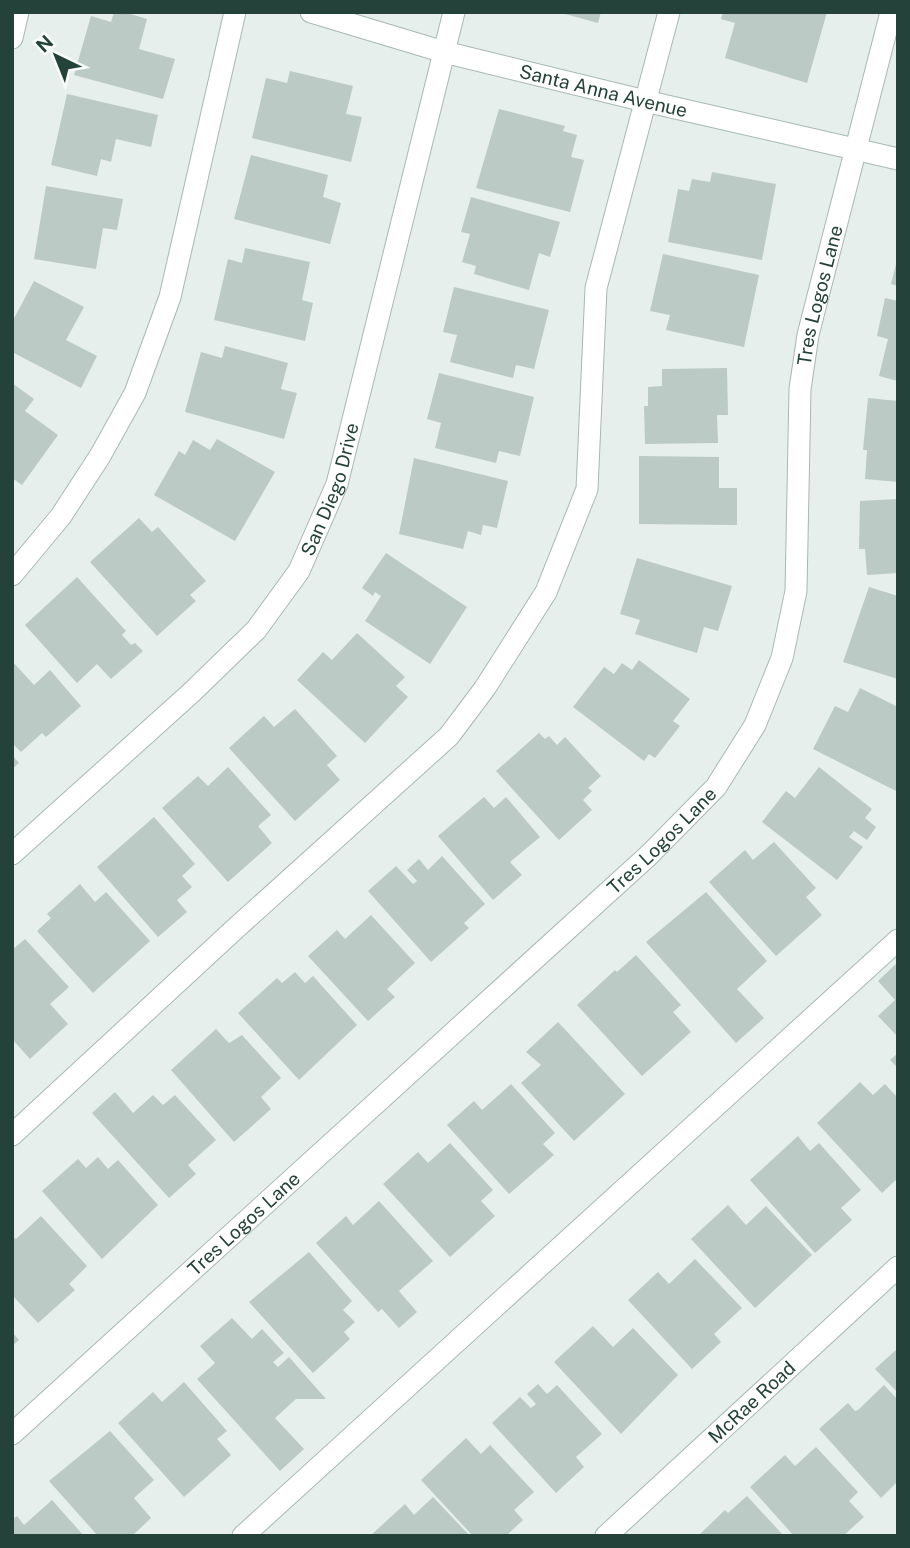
<svg xmlns="http://www.w3.org/2000/svg" width="910" height="1548" viewBox="0 0 910 1548" font-family="'Public Sans',sans-serif">
<style>
.building{fill:#bbcac4}
.lines{fill:none;stroke-linecap:round;stroke-linejoin:round}
.minor-casing{stroke:#a8b8b2;stroke-width:23}
.minor{stroke:#fff;stroke-width:21}
.labels{text-anchor:middle;stroke-width:7;stroke-linejoin:round;paint-order:stroke}
.street-label{font-size:19px;fill:#24423a;stroke:#f7fbf9}
</style>
<rect width="100%" height="100%" fill="#e6efeb"/>
<path class="building" d="M 114,12 L 124,12 L 147,19 L 139,49 L 175,59 L 163,99 L 74,75 L 91,16 L 111,22 Z
M 558,12 L 601,12 L 598,23 Z
M 723,12 L 827,12 L 807,83 L 725,58 L 735,23 L 721,19 Z
M 290,71 L 353,86 L 346,114 L 362,117 L 351,162 L 252,138 L 266,78 L 287,83 Z
M 67,94 L 158,115 L 151,147 L 116,139 L 111,162 L 101,159 L 97,176 L 51,165 Z
M 499,109 L 565,126 L 563,131 L 577,135 L 571,157 L 584,160 L 570,212 L 476,188 Z
M 251,155 L 328,175 L 323,197 L 341,203 L 330,244 L 234,219 Z
M 712,172 L 776,184 L 762,260 L 668,242 L 678,189 L 689,191 L 692,179 L 710,182 Z
M 46,186 L 123,199 L 117,230 L 103,228 L 96,269 L 34,259 Z
M 471,197 L 560,222 L 550,257 L 539,253 L 529,290 L 474,274 L 476,266 L 462,262 L 470,234 L 461,232 Z
M 245,248 L 310,262 L 302,300 L 313,303 L 305,341 L 214,320 L 228,259 L 242,263 Z
M 663,254 L 759,275 L 744,347 L 666,330 L 670,315 L 650,311 Z
M 897,260 L 898,260 L 898,286 L 891,284 Z
M 34,281 L 84,307 L 66,340 L 97,356 L 81,388 L 12,352 L 12,322 Z
M 454,287 L 549,310 L 534,369 L 516,365 L 513,378 L 450,362 L 457,335 L 443,332 Z
M 885,298 L 898,301 L 898,381 L 879,376 L 888,339 L 877,336 Z
M 225,346 L 288,363 L 281,389 L 297,393 L 284,439 L 185,412 L 201,352 L 222,358 Z
M 727,368 L 728,415 L 717,415 L 718,443 L 645,444 L 644,406 L 648,406 L 648,387 L 662,386 L 662,369 Z
M 439,373 L 534,397 L 520,456 L 499,451 L 496,463 L 435,448 L 441,423 L 427,419 Z
M 12,383 L 34,399 L 25,411 L 58,435 L 22,485 L 12,478 Z
M 868,398 L 898,401 L 898,482 L 865,479 L 867,450 L 863,450 Z
M 217,439 L 275,472 L 235,541 L 154,495 L 179,451 L 185,455 L 193,440 L 210,450 Z
M 639,456 L 719,457 L 719,488 L 737,488 L 737,525 L 639,524 Z
M 414,458 L 508,481 L 497,528 L 483,525 L 481,535 L 468,531 L 463,549 L 399,534 Z
M 898,499 L 898,573 L 867,575 L 865,549 L 859,549 L 860,501 Z
M 139,518 L 152,532 L 158,527 L 206,581 L 190,595 L 196,601 L 157,636 L 90,562 Z
M 386,553 L 467,607 L 430,664 L 365,621 L 381,596 L 375,592 L 373,596 L 362,588 Z
M 637,558 L 732,586 L 718,631 L 704,627 L 697,653 L 635,634 L 640,620 L 620,614 Z
M 77,577 L 126,631 L 122,635 L 131,645 L 135,643 L 143,651 L 111,679 L 97,664 L 77,683 L 25,625 Z
M 869,587 L 898,596 L 898,679 L 843,662 Z
M 357,633 L 405,677 L 396,686 L 408,697 L 365,743 L 297,680 L 323,652 L 332,660 Z
M 639,660 L 690,699 L 673,721 L 680,726 L 655,758 L 649,754 L 644,761 L 573,707 L 604,667 L 614,674 L 622,663 L 632,670 Z
M 12,661 L 34,685 L 50,670 L 81,706 L 46,737 L 42,733 L 21,752 L 12,743 Z
M 860,688 L 898,707 L 898,792 L 813,749 L 835,706 L 848,712 Z
M 295,709 L 337,756 L 327,765 L 340,780 L 295,821 L 229,748 L 264,716 L 274,727 Z
M 539,733 L 545,739 L 549,736 L 557,745 L 565,737 L 601,776 L 588,788 L 592,791 L 583,800 L 592,810 L 559,840 L 496,771 Z
M 12,755 L 19,763 L 12,769 Z
M 228,767 L 271,815 L 258,826 L 272,843 L 228,882 L 162,808 L 198,776 L 208,786 Z
M 819,767 L 872,809 L 865,818 L 876,827 L 867,840 L 854,831 L 849,837 L 863,847 L 837,880 L 762,822 L 786,791 L 795,798 Z
M 484,797 L 494,808 L 506,797 L 540,837 L 510,862 L 522,875 L 493,900 L 438,836 Z
M 154,817 L 195,864 L 182,876 L 192,887 L 177,900 L 187,912 L 158,937 L 97,867 Z
M 774,842 L 816,888 L 806,897 L 822,915 L 776,956 L 709,882 L 745,850 L 753,860 Z
M 442,856 L 485,904 L 464,923 L 469,928 L 431,962 L 368,891 L 396,866 L 413,884 L 417,881 L 407,870 L 419,859 L 428,870 Z
M 80,884 L 95,902 L 106,892 L 150,941 L 93,993 L 37,931 L 51,918 L 47,914 Z
M 706,892 L 767,961 L 737,989 L 764,1018 L 736,1043 L 646,942 Z
M 371,915 L 415,963 L 387,989 L 395,997 L 368,1021 L 308,956 L 337,930 L 345,939 Z
M 25,939 L 69,987 L 50,1004 L 68,1024 L 30,1059 L 12,1039 L 12,950 Z
M 636,955 L 681,1005 L 673,1012 L 691,1032 L 642,1076 L 577,1005 L 615,970 L 617,972 Z
M 898,962 L 898,1037 L 878,1016 L 895,1000 L 878,981 Z
M 295,972 L 305,983 L 313,976 L 357,1025 L 299,1080 L 238,1013 L 277,978 L 282,983 Z
M 558,1022 L 625,1094 L 574,1141 L 521,1083 L 541,1065 L 526,1052 Z
M 216,1029 L 229,1043 L 242,1035 L 281,1078 L 261,1097 L 271,1109 L 234,1142 L 171,1070 Z
M 898,1053 L 898,1068 L 890,1060 Z
M 860,1082 L 873,1095 L 885,1084 L 898,1098 L 898,1178 L 882,1193 L 817,1123 Z
M 511,1084 L 555,1133 L 543,1144 L 554,1155 L 509,1194 L 447,1125 L 474,1101 L 482,1110 Z
M 115,1092 L 133,1113 L 153,1095 L 163,1105 L 175,1095 L 216,1140 L 188,1165 L 196,1174 L 169,1198 L 92,1113 Z
M 798,1136 L 810,1151 L 819,1143 L 861,1190 L 841,1208 L 852,1220 L 815,1253 L 750,1180 Z
M 450,1143 L 493,1190 L 481,1201 L 495,1216 L 450,1257 L 383,1184 L 418,1152 L 428,1163 Z
M 98,1157 L 108,1169 L 118,1160 L 158,1205 L 102,1259 L 42,1191 L 78,1159 L 86,1168 Z
M 379,1201 L 433,1261 L 399,1291 L 417,1312 L 399,1328 L 382,1309 L 378,1312 L 316,1243 L 346,1216 L 353,1225 Z
M 728,1205 L 746,1225 L 766,1206 L 812,1255 L 755,1308 L 691,1239 Z
M 41,1216 L 87,1266 L 69,1284 L 75,1290 L 38,1323 L 12,1295 L 12,1236 L 16,1239 Z
M 309,1252 L 352,1301 L 343,1310 L 355,1322 L 344,1332 L 350,1339 L 313,1373 L 249,1302 Z
M 695,1259 L 742,1308 L 714,1334 L 721,1342 L 692,1369 L 628,1300 L 658,1272 L 669,1284 Z
M 232,1318 L 252,1339 L 262,1329 L 284,1353 L 273,1362 L 278,1367 L 289,1357 L 326,1399 L 296,1399 L 275,1418 L 304,1449 L 280,1471 L 197,1379 L 215,1363 L 200,1346 Z
M 593,1326 L 613,1347 L 633,1328 L 678,1375 L 621,1434 L 554,1362 Z
M 12,1332 L 19,1340 L 12,1346 Z
M 898,1348 L 898,1393 L 875,1369 Z
M 184,1382 L 227,1431 L 217,1439 L 231,1455 L 184,1497 L 118,1423 L 153,1392 L 162,1402 Z
M 538,1384 L 547,1394 L 557,1385 L 602,1434 L 576,1457 L 584,1467 L 556,1493 L 492,1423 L 520,1397 L 531,1408 L 536,1404 L 527,1394 Z
M 884,1385 L 898,1400 L 898,1481 L 881,1498 L 819,1429 L 848,1403 L 855,1411 L 858,1410 Z
M 110,1431 L 154,1480 L 134,1498 L 151,1518 L 132,1536 L 98,1536 L 49,1481 Z
M 466,1438 L 481,1454 L 490,1445 L 534,1492 L 514,1510 L 523,1520 L 506,1536 L 473,1536 L 421,1480 Z
M 816,1447 L 858,1492 L 849,1501 L 864,1517 L 843,1536 L 794,1536 L 750,1487 L 785,1455 L 795,1466 Z
M 747,1496 L 784,1536 L 698,1536 L 725,1510 L 728,1513 Z
M 433,1497 L 470,1536 L 370,1536 L 405,1504 L 414,1515 Z
M 52,1500 L 84,1536 L 12,1536 L 12,1520 L 17,1516 L 24,1525 Z"/>
<g class="lines">
<defs>
<g id="minor">
<path id="s1" d="M 311,12 L 444,52 L 645,101 L 898,159"/>
<path d="M 12,38 L 18,12"/>
<path d="M 12,575 L 61,516 L 100,456 L 135,393 L 170,297 L 235,12"/>
<path id="s2" d="M 12,854 L 191,693 L 256,630 L 299,571 L 337,484 L 454,12"/>
<path d="M 12,1135 L 236,928 L 449,736 L 485,688 L 546,592 L 587,489 L 596,288 L 669,12"/>
<path id="s3" d="M 12,1434 L 649,855 L 716,787 L 755,725 L 782,658 L 796,591 L 800,389 L 808,335 L 891,12"/>
<path d="M 243,1536 L 898,940"/>
<path id="s4" d="M 606,1536 L 898,1267"/>
</g>
</defs>
<use href="#minor" class="minor-casing"/>
<use href="#minor" class="minor"/>
</g>
<g class="labels">
<g class="street-label">
<text dy="7" stroke="none"><textPath href="#s1" startOffset="303">Santa Anna Avenue</textPath></text>
<text dy="7" stroke="none"><textPath href="#s3" startOffset="1468">Tres Logos Lane</textPath></text>
<text dy="7" stroke="none"><textPath href="#s2" startOffset="492">San Diego Drive</textPath></text>
<text dy="7" stroke="none"><textPath href="#s3" startOffset="880">Tres Logos Lane</textPath></text>
<text dy="7" stroke="none"><textPath href="#s3" startOffset="313">Tres Logos Lane</textPath></text>
<text dy="7" stroke="none"><textPath href="#s4" startOffset="198">McRae Road</textPath></text>
</g>
</g>
<rect width="910" height="1548" fill="none" stroke="#24423a" stroke-width="28"/>
<g transform="translate(56 56) rotate(317)" stroke="#f7fbf9" stroke-width="5" paint-order="stroke">
<path d="M0-5L12 26L0 18L-12 26Z" fill="#24423a"/>
<text y="-10" font-size="19" font-weight="bold" text-anchor="middle" fill="#24423a">N</text>
</g>
</svg>
